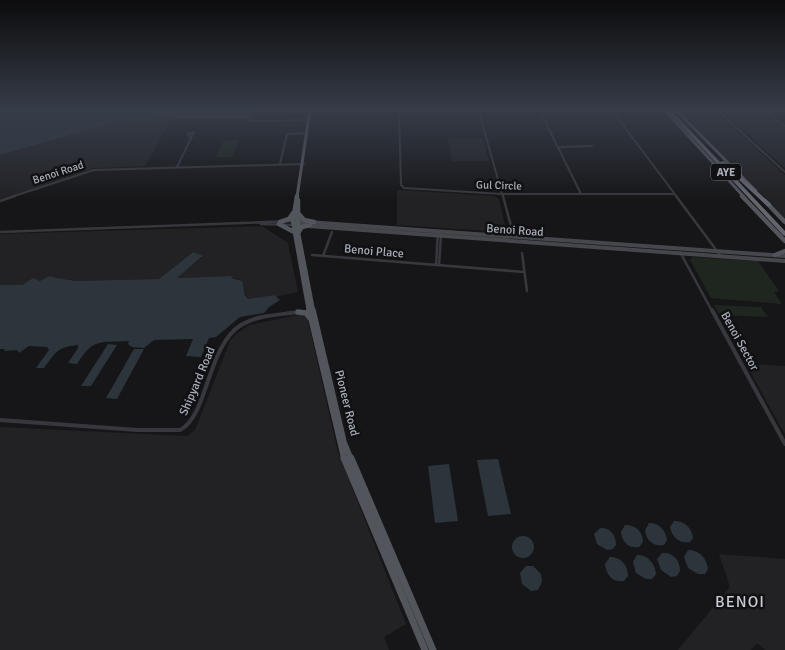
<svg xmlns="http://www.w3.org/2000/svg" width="785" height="650" viewBox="0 0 785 650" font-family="Signika,sans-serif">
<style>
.built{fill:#222225}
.green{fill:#1e261f}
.water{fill:#2c353c}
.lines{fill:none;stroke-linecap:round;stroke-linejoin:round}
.street-far2{stroke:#37383d;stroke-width:2}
.street-far1{stroke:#37383d;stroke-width:2.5}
.street{stroke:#37383d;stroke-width:4}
.secondary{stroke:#45474d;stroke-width:4}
.primary-far3{stroke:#53555c;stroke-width:3}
.primary-far2{stroke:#53555c;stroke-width:4.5}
.primary-far1{stroke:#53555c;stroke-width:5.5}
.primary{stroke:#53555c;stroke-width:7}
.highway{fill:#63666e;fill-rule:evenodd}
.labels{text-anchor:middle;stroke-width:5;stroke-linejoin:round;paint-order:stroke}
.far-street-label{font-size:11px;fill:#a8adb8;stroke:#111113}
.shield{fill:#111113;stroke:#7b7e86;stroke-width:1}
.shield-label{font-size:11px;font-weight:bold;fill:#a8adb8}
.street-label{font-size:12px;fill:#a8adb8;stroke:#111113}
.near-neighbourhood-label{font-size:16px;letter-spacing:1px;fill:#c9ccd4;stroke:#111113}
</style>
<rect width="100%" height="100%" fill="#161618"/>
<path class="built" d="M 678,109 L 713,109 L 785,175 L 785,218 Z
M 720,109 L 763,109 L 785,127 L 785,168 Z
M 172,119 L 145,166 L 94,168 L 0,200 L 0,155 L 120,121 Z
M 448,138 L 483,138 L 489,161 L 452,161 Z
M 397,190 L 494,196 L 499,199 L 506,230 L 503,232 L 397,225 Z
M 262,226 L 288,243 L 298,292 L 275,297 L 274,295 L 248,299 L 239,279 L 231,278 L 231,276 L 176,278 L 203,257 L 193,252 L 159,279 L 74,281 L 69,279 L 40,281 L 33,278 L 22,285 L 0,286 L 0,234 Z
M 303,314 L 307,317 L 338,452 L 406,624 L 384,637 L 389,650 L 0,650 L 0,427 L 187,436 L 195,430 L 230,341 L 235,335 L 249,325 Z
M 746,364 L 785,366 L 785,434 L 779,424 Z
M 719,554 L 785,559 L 785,650 L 765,650 L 757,643 L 751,650 L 678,650 L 730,587 Z"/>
<path class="green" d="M 239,140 L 233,157 L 216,157 L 223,141 Z
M 692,257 L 758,261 L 779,291 L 774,292 L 782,304 L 711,298 L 690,260 Z
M 714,305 L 761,307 L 768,317 L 720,315 Z"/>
<path class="water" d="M 0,109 L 253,109 L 250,119 L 171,119 L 120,121 L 0,155 Z
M 193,252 L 203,256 L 177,278 L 232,276 L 231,278 L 242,281 L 245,295 L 248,299 L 274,295 L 280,300 L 269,307 L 264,313 L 240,317 L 216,337 L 209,338 L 201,357 L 186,356 L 193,339 L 154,340 L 144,348 L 132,347 L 128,344 L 129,341 C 100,343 94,337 77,364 L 68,363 L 78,348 L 78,345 C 57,347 56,352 44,368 L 36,368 L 49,350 L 47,347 L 29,346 L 19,353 L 17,350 L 4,351 L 5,349 L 0,349 L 0,285 L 22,285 L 33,278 L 40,281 L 50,276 C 58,280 66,278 74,281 L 159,279 Z
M 108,344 L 117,345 L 91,386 L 81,386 Z
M 134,349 L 144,349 L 117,399 L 106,398 Z
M 498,459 L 511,514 L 488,516 L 477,460 Z
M 449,464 L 458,521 L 435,523 L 428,466 Z
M 674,521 C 685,521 692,528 693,538 L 690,542 C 679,544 672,537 670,527 Z
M 649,523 C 659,523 666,530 667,540 L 664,545 C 653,547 646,540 645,530 Z
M 625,525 C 636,525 643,532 643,542 L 639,547 C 629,549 622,542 621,532 Z
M 600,528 C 610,527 616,535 616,545 L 613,549 L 607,550 L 597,544 L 594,534 Z
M512 547a11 11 0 1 1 22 0a11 11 0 1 1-22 0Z
M 688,550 C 699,550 707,558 708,569 L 705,574 L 698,574 L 688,568 L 684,557 Z
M 662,553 C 673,552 680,560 680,571 L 677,576 L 671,577 L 661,570 L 657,559 Z
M 637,555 C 648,555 655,563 656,574 L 652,579 L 646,579 L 636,573 L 633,562 Z
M 610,557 C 621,557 628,565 628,576 L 624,581 C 613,583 606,575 605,564 Z
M 526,566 L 533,566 L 541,574 L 542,582 L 538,590 L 531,591 L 522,584 L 520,573 Z"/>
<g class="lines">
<path class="street-far2" d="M 399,109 L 401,185 L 404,188 L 501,194 L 674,194
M 478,109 L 503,197
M 539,109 L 581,194
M 611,109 L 677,197
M 716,109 L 785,172
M 764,109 L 785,126
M 248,121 L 309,120
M 191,138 L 188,134 L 194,132
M 558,147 L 592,146
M 280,164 L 287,134 L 307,133
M 177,167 L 194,132
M 11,197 L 94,170 L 304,164"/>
<path class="street-far1" d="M 503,196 L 504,200
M 676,196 L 720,255
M 504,200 L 514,237
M 0,201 L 15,196
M 261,224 L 293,225
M 0,232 L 293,221
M 680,252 L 712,311
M 522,253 L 527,291
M 312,255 L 524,272
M 323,256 L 332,232
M 436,265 L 438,231
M 439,265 L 441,236"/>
<path class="street" d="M 712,310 L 785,444
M 0,420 L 137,430 L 180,430 C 208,416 207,346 241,325 C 257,315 280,315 298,312"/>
<path class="secondary" d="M 294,221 L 785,256
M 294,225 L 785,261"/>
<path class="primary-far3" d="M 664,109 L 744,197
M 675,109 L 756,191
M 297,197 L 310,109"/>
<path class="primary-far2" d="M 297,196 L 293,221 L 309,311
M 742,196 L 785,241
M 298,200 L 298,233 L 313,311
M 765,201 L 785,222
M 298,213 L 304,220 L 314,222
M 280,222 L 289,219 L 293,213
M 279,224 L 294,232
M 298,233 L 302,227 L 310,225
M 775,255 L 785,251"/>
<path class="primary-far1" d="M 309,310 L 344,459
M 313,310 L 344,442 L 351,459
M 298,312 L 306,313 L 310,318"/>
<path class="primary" d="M 344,458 L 425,650
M 351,458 L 433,650"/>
<path class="highway" d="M 666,109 L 670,109 L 720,162 L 724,161 L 771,204 L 771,206 L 767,206 L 723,165 L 785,231 L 785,236 L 783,235 Z"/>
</g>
<linearGradient id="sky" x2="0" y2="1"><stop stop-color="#0c0c0d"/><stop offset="0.55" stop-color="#363c48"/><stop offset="1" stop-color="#363c48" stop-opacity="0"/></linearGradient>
<rect width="785" height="200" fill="url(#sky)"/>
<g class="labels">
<g class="far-street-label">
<text transform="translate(58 172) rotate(-18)" y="4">Benoi Road</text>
<text transform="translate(499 185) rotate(2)" y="4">Gul Circle</text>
</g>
<rect class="shield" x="711" y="163.5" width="30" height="17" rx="4"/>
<g class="shield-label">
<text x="726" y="176">AYE</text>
</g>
<g class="street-label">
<text transform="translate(515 230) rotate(4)" y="4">Benoi Road</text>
<text transform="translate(374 251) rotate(5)" y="4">Benoi Place</text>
<text transform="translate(740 341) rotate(61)" y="4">Benoi Sector</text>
<text transform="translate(197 381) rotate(-67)" y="4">Shipyard Road</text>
<text transform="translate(347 403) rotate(76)" y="4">Pioneer Road</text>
</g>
<g class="near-neighbourhood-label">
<text x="740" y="607">BENOI</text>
</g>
</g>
</svg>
